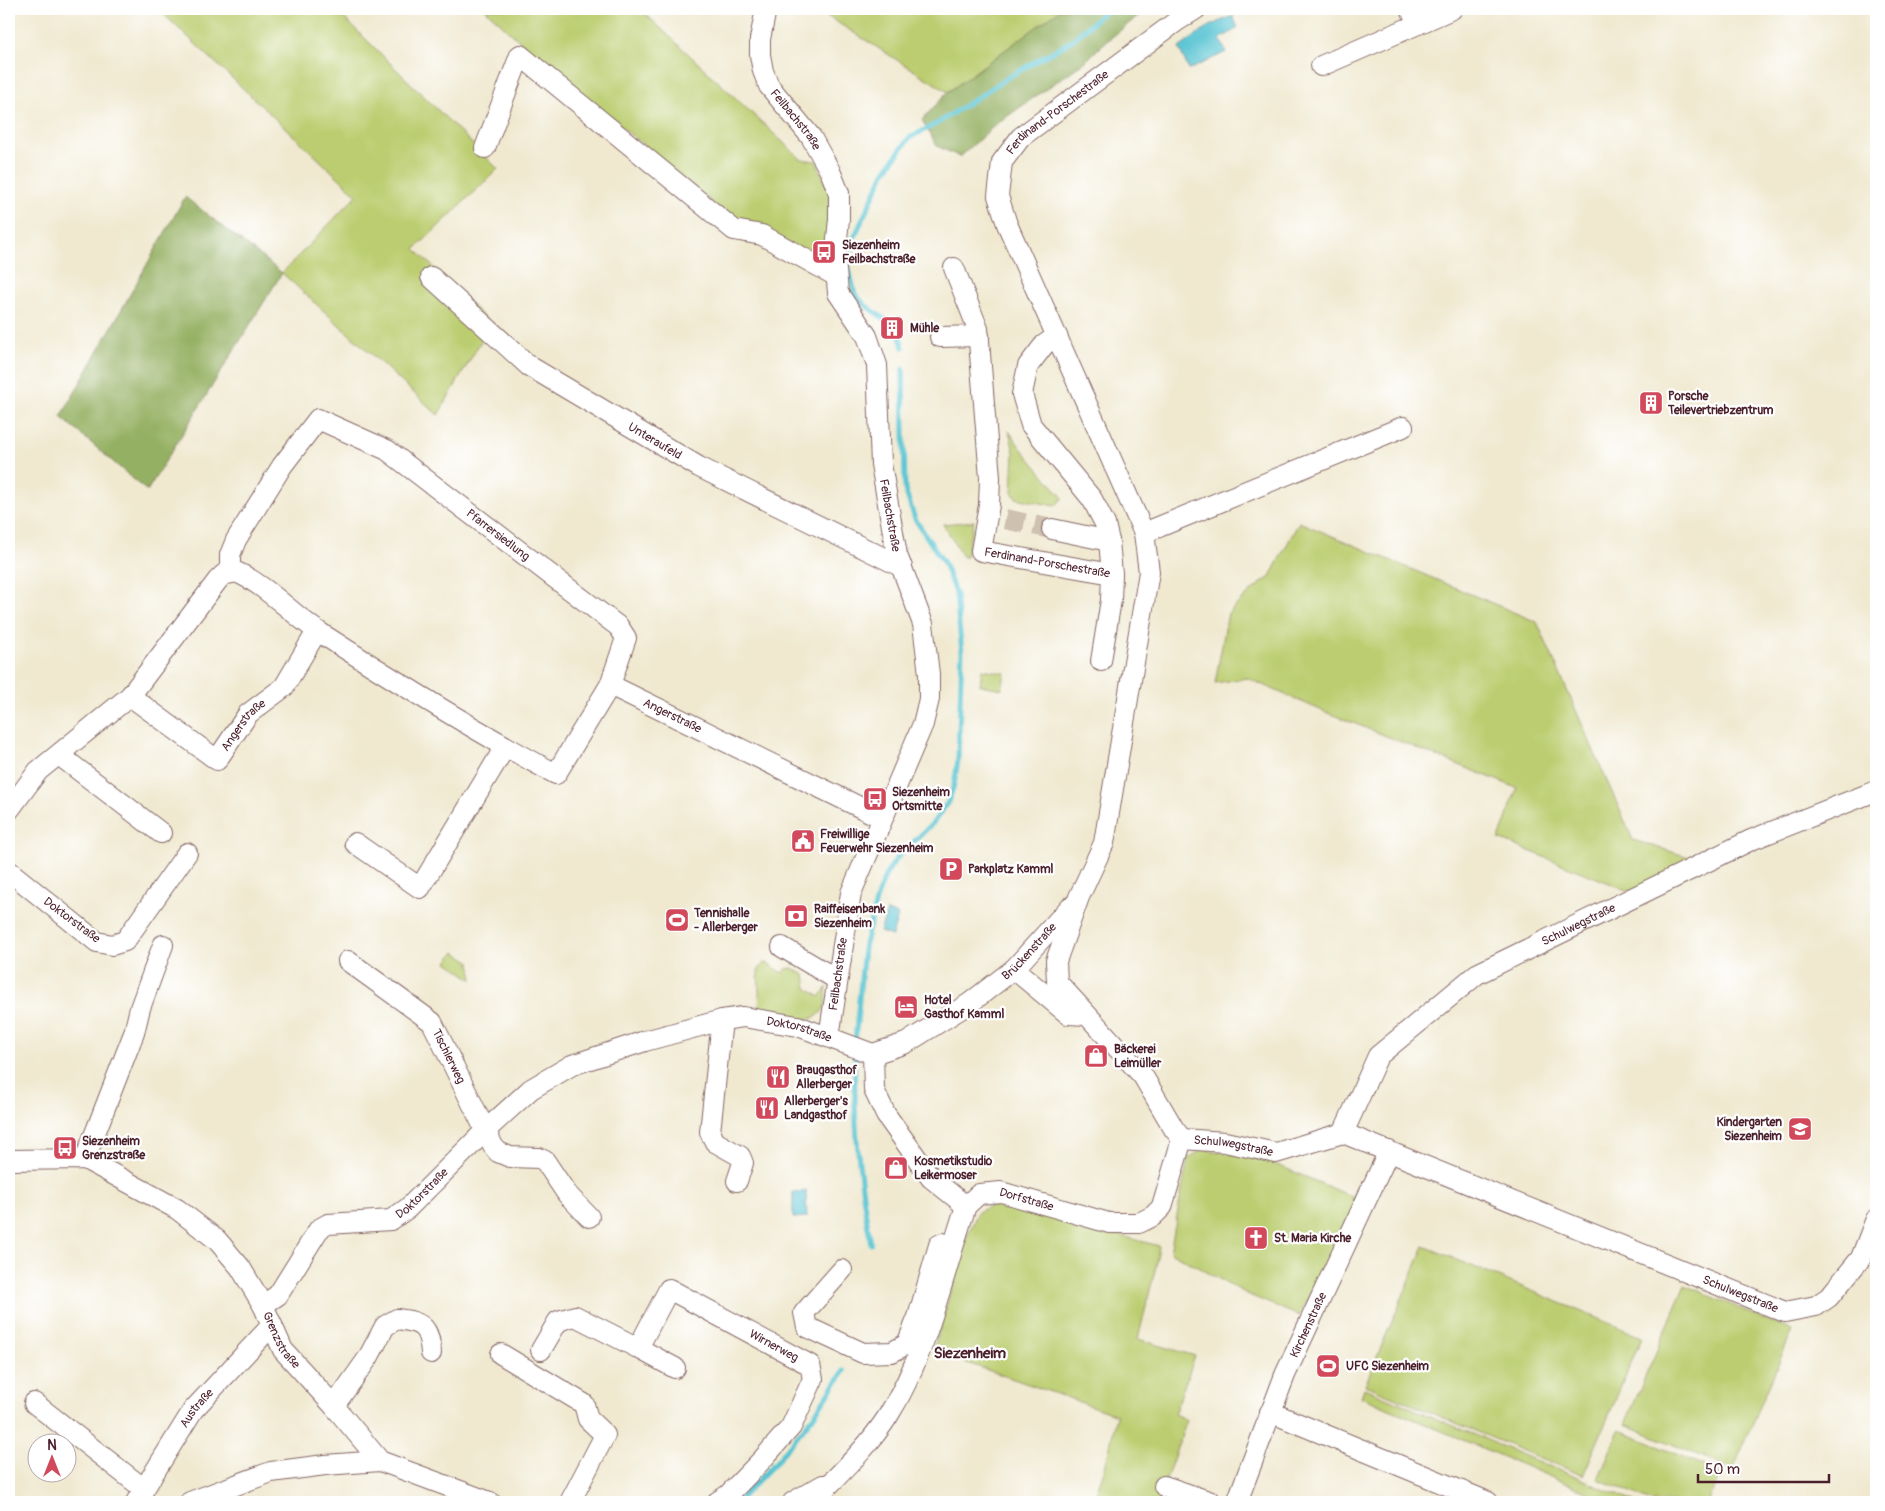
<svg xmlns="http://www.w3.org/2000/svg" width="1885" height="1511" viewBox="0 0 1885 1511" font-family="Pangolin,sans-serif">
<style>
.green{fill:#bbcd70;stroke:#82764e}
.forest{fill:#94b062;stroke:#6f6846}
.water{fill:#5ac5d3;stroke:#52727f}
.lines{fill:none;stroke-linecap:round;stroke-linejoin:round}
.stream{stroke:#5ac5d3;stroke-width:5}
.minor-tunnel{stroke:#cfc1af;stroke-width:20;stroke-dasharray:20 10;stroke-linecap:butt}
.minor-casing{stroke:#846665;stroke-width:22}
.minor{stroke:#fff;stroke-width:20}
.labels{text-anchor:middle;stroke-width:4.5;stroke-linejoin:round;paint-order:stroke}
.street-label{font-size:12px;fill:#4a1f2b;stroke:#fff}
.poi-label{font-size:12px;font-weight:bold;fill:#4a1f2b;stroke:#fff;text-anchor:start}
.quarter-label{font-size:15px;font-weight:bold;fill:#4a1f2b;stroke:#fff}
</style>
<rect width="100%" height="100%" fill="#fff"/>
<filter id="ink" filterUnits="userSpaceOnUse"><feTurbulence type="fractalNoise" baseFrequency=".02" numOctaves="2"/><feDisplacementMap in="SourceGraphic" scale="10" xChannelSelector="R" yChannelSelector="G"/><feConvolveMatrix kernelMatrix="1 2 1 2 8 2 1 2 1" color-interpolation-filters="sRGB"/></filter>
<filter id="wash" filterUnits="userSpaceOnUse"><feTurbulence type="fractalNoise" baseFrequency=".0096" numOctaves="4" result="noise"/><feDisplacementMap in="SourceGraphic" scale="20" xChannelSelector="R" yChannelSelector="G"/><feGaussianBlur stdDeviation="1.12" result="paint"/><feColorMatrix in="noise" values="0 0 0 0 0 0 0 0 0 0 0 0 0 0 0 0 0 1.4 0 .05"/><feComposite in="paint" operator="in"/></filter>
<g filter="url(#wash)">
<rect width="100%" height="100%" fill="#f0e9d0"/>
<path class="green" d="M 158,9 L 335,9 L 498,169 L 415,249 L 491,324 L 438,415 L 282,273 L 357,195 Z
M 485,9 L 640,9 L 801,159 L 816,161 L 829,190 L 829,239 L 815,254 L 738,224 L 526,47 Z
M 816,9 L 1061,9 L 948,92 Z
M 1009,431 L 1020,447 L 1063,498 L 1055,506 L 1016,498 L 1012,492 L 1014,452 Z
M 974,521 L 966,557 L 963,557 L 943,524 Z
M 1299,522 L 1537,622 L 1633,840 L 1692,858 L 1647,898 L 1499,839 L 1517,788 L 1318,709 L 1247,678 L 1215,683 L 1228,613 L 1256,587 L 1269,578 Z
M 982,669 L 1005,673 L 1002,689 L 980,685 Z
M 455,952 L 470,961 L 473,980 L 447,962 Z
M 765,962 L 783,973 L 786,969 L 792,968 L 805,975 L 807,988 L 820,997 L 827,987 C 826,993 827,1005 823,1010 C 811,1029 777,1015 760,1012 L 758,971 Z
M 1204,1149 L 1268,1161 L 1360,1200 L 1299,1316 L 1247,1294 L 1170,1252 L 1188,1158 Z
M 1004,1204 L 1159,1246 L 1156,1266 L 1138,1339 L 1195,1356 L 1174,1414 L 1187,1420 L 1158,1502 L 1093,1502 L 1105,1468 L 1117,1415 L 933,1351 L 967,1236 L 978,1212 L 988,1207 Z
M 1424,1246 L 1642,1337 L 1583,1476 L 1365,1385 Z
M 1685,1285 L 1792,1331 L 1733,1470 L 1625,1424 Z
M 1364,1388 L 1634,1502 L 1610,1502 L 1361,1397 Z
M 1619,1430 L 1721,1473 L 1708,1502 L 1653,1502 L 1598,1479 Z"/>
<path class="forest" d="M 1061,9 L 1147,9 L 1102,45 L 1086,61 L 995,125 L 960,157 L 937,146 L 922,120 L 948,92 Z
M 185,197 L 282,273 L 147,491 L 61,417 Z"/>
<path class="water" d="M 1233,16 L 1238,28 L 1220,39 L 1226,52 L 1189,70 L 1179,48 L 1209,26 Z
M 887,911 L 898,915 L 892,936 L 880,932 Z
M 806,1191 L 807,1217 L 793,1218 L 793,1192 Z"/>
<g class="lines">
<path class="stream" d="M 903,347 L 897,328 L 865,305 L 855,294 L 848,265 L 854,238 L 884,173 L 909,138 L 938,123 L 1007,78 L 1071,41 L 1108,9
M 855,1042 L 864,948 L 877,897 L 885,876 L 896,859 L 933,823 L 948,802 L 954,785 L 958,760 L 962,652 L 956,595 L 944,563 L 915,519 L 905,489 L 903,369
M 855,1053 C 853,1117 859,1181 871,1244
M 737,1502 L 776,1462 L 812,1418 L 844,1371"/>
</g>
</g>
<g filter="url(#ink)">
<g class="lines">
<path class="minor-tunnel" d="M 1005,519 L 1052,529"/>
<defs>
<g id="minor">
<path id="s1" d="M 766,9 L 760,39 L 760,55 L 763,71 L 769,86 L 811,137 L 830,171 L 839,193 L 839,219 L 835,258 L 838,293 L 867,336 L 877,365 L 881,464 L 897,555 L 923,624 L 929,674 L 929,699 L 923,724 L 851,893 L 829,1037"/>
<path d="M 1418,24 L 1452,9"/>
<path d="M 1321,66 L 1418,24 L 1411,9"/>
<path d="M 485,148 L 520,55 L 734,230 L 762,235 L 836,276"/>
<path id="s2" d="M 954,268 L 978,329 L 990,478 L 989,505 L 981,551 L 1112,574 L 1109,541 L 1105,524 L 1092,499 L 1031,425 L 1022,394 L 1028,366 L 1044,345 L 1057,336"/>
<path id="s3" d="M 431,277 L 529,366 L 699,467 L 902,567"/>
<path d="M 940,337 L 979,336"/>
<path d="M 1052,529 L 1109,541"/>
<path d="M 1144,533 L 1403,427"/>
<path id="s4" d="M 230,572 L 230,555 L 236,540 L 282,466 L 318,419 L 387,450 L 619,627 L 626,638 L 610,685"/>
<path d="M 1101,661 L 1111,600 L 1112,574"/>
<path id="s5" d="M 130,696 L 217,760 L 248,714 L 284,687 L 317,631"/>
<path d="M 59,755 L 161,833"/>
<path id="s6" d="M 9,810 L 38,771 L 130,696 L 218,580 L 223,575 L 236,572 C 265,584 293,615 319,632 C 395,681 476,732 556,774 L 610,685 L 882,818"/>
<path d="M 355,843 L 420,888 L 505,747"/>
<path d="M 9,871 L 97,942 L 112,945 L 125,941 L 187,853"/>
<path d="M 782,947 L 831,976 L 837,977"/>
<path id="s7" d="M 348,961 L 432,1022 L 493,1146 L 498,1152 L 510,1157 L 539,1158 L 545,1161 L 567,1194 L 589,1217"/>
<path d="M 1014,969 L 1068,1014 L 1086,1015"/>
<path d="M 722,1020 L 710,1132 L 715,1142 L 740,1156 L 743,1163 L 737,1181"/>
<path id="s8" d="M 873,1054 L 906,1043 L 970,1003 L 1014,969 L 1070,907"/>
<path d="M 873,1054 L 874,1090 L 886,1115 L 931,1178 L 966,1206"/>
<path id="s9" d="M 1343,1133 L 1378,1056 L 1477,974 L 1751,840 L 1876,791"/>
<path id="s10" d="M 1182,1139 L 1174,1129 L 1143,1076 L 1057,982 L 1056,961 L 1079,897 L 1104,843 L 1149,572 L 1144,533 L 1007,224 L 998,196 L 1002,162 L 1021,137 L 1177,21 L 1196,9"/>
<path id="s11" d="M 1182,1139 L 1225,1142 L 1276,1153 L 1343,1133 L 1785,1312 L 1816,1306 L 1829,1297 L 1861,1258 L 1876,1219"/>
<path d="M 85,1159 L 134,1033 L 140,1008 L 163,945"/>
<path id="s12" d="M 9,1160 L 85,1159 L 177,1209 L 217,1240 L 240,1267 L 263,1305 L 283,1350 L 334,1406 L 380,1461 L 490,1502"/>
<path d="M 842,1270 L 804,1313 L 807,1327 L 863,1353 L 892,1352 L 907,1344 L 918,1317 L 939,1245 L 943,1243"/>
<path id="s13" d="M 263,1305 L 278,1295 L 319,1229 L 328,1224 L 391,1220 L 408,1208 L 486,1130 L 531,1089 L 572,1065 L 645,1041 L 722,1020 L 743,1017 L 798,1026 L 873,1054"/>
<path d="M 541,1350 L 558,1321 L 575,1316 L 638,1348"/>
<path d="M 501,1354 L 584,1404 L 588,1419 L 605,1435 L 570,1502"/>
<path id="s14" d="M 675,1368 L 638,1348 L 669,1289 L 810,1365 L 813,1379 L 791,1427 L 761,1461 L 728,1495 L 717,1502"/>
<path d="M 34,1403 L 144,1489"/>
<path d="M 334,1406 L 368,1358 L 385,1326 L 397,1319 C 423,1322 429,1327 431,1353"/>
<path d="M 1270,1412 L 1488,1502"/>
<path d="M 1164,1486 L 1211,1502"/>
<path id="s15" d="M 136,1502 L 193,1410 L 272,1325"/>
<path d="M 190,1502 L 271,1472 L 325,1465 L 380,1461"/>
<path d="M 793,1502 L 823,1485"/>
<path id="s16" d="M 812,1502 C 838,1475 867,1449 888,1416 C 928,1352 942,1277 966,1206 L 979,1194 L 1001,1192 L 1109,1223 L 1139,1223 L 1153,1216 L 1162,1207 L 1182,1139"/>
<path id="s17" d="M 1237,1502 L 1285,1375 L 1389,1151"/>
</g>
</defs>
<use href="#minor" class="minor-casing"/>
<use href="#minor" class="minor"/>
</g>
</g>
<defs>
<symbol id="bus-square" viewBox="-11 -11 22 22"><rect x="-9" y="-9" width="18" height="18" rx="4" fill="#d1495b" stroke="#fff"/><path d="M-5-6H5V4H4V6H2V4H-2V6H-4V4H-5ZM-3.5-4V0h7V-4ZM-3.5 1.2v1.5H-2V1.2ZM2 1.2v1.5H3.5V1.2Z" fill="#fff"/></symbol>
<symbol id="building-square" viewBox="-11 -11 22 22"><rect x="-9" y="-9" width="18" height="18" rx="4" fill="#d1495b" stroke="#fff"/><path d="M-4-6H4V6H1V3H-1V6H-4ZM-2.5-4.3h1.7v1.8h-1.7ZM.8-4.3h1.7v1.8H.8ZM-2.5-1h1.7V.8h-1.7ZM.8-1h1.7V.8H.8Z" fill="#fff"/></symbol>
<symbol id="civic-square" viewBox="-11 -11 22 22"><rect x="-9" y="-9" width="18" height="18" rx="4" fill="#d1495b" stroke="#fff"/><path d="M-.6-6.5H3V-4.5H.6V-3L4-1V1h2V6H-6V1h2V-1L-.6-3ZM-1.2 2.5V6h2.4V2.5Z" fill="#fff"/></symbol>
<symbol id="parking-square" viewBox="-11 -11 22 22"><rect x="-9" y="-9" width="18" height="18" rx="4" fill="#d1495b" stroke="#fff"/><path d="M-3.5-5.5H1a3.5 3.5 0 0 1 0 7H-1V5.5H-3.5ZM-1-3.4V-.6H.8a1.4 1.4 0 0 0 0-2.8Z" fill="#fff"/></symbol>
<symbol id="bank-square" viewBox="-11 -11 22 22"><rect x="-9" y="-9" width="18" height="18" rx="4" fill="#d1495b" stroke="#fff"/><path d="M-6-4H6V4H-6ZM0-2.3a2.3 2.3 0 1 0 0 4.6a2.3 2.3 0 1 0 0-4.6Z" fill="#fff"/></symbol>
<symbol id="stadium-square" viewBox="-11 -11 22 22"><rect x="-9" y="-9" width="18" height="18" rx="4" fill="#d1495b" stroke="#fff"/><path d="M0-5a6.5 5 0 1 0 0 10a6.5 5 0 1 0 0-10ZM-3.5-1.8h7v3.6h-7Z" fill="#fff"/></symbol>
<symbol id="hotel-square" viewBox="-11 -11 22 22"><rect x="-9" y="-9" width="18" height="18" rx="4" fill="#d1495b" stroke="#fff"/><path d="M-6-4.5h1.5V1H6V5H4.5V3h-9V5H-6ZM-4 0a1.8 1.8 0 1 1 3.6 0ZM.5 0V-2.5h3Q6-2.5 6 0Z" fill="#fff"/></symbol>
<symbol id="shop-square" viewBox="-11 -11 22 22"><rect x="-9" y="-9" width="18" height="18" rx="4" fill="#d1495b" stroke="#fff"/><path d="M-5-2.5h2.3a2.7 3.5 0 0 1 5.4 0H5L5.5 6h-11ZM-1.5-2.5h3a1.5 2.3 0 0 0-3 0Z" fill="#fff"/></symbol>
<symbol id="restaurant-square" viewBox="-11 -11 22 22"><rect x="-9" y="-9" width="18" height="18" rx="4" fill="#d1495b" stroke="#fff"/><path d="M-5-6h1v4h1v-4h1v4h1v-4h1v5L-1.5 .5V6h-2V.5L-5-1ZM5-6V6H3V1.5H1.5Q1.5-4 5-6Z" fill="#fff"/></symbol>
<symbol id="school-square" viewBox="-11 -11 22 22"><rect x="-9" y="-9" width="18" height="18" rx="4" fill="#d1495b" stroke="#fff"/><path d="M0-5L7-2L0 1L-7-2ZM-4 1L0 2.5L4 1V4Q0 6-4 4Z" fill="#fff"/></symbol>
<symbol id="church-square" viewBox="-11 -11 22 22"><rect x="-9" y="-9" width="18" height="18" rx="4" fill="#d1495b" stroke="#fff"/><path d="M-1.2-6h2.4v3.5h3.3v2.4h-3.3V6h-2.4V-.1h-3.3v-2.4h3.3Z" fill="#fff"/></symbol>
</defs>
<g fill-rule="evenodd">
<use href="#bus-square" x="810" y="238" width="28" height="28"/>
<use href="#building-square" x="878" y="314" width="28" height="28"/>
<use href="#building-square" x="1637" y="389" width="28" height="28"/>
<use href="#bus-square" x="861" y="785" width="28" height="28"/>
<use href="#civic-square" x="789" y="827" width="28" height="28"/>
<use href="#parking-square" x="937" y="855" width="28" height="28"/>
<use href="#bank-square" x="782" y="902" width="28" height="28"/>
<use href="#stadium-square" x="663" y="906" width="28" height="28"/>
<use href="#hotel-square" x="892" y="993" width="28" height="28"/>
<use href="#shop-square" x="1082" y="1042" width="28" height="28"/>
<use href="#restaurant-square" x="764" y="1063" width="28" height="28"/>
<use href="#restaurant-square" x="753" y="1094" width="28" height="28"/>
<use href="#school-square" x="1786" y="1115" width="28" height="28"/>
<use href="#bus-square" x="51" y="1134" width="28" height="28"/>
<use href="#shop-square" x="882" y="1154" width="28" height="28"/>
<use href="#church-square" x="1242" y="1224" width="28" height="28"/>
<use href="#stadium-square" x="1314" y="1352" width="28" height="28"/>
</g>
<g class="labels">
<g class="street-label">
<text dy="4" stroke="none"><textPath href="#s10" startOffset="1141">Ferdinand-Porschestraße</textPath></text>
<text dy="4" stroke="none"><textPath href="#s1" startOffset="122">Feilbachstraße</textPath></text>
<text dy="4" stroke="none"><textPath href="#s3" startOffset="279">Unteraufeld</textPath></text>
<text dy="4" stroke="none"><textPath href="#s1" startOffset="542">Feilbachstraße</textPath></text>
<text dy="4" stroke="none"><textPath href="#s4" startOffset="395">Pfarrersiedlung</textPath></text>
<text dy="4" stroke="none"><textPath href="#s2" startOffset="356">Ferdinand-Porschestraße</textPath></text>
<text dy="4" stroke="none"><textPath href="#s6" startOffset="886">Angerstraße</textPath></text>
<text dy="4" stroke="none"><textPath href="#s5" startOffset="152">Angerstraße</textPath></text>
<text transform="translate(72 920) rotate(37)" y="4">Doktorstraße</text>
<text dy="4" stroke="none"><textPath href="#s9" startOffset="326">Schulwegstraße</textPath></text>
<text dy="4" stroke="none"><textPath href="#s8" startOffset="189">Brückenstraße</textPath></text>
<text transform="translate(838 974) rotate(-82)" y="4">Feilbachstraße</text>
<text dy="4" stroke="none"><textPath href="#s13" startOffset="644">Doktorstraße</textPath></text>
<text dy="4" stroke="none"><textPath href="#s7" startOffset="142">Tischlerweg</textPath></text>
<text dy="4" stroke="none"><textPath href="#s11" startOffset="52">Schulwegstraße</textPath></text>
<text dy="4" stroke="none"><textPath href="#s13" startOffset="210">Doktorstraße</textPath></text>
<text dy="4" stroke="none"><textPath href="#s16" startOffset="406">Dorfstraße</textPath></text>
<text dy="4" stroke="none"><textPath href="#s11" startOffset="594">Schulwegstraße</textPath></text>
<text dy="4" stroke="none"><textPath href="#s17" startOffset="191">Kirchenstraße</textPath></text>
<text dy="4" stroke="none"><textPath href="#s12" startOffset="351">Grenzstraße</textPath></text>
<text dy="4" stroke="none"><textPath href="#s14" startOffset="228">Wirnerweg</textPath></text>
<text dy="4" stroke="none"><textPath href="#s15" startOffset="112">Austraße</textPath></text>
</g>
<g class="poi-label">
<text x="842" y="249">Siezenheim<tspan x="842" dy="14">Feilbachstraße</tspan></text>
<text x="910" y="332">Mühle</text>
<text x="1668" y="400">Porsche<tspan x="1668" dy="14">Teilevertriebzentrum</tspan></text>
<text x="892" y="796">Siezenheim<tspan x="892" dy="14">Ortsmitte</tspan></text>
<text x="820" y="838">Freiwillige<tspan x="820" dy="14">Feuerwehr Siezenheim</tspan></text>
<text x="968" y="873">Parkplatz Kamml</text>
<text x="814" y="913">Raiffeisenbank<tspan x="814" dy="14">Siezenheim</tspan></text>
<text x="694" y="917">Tennishalle<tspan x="694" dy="14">- Allerberger</tspan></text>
<text x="924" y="1004">Hotel<tspan x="924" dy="14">Gasthof Kamml</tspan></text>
<text x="1114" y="1053">Bäckerei<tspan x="1114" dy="14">Leimüller</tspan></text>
<text x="796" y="1074">Braugasthof<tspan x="796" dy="14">Allerberger</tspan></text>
<text x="784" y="1105">Allerberger's<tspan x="784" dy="14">Landgasthof</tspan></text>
<text x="1782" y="1126" text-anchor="end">Kindergarten<tspan x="1782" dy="14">Siezenheim</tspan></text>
<text x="82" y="1145">Siezenheim<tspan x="82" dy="14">Grenzstraße</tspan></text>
<text x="914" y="1165">Kosmetikstudio<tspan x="914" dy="14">Leikermoser</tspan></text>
<text x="1274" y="1242">St. Maria Kirche</text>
<text x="1346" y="1370">UFC Siezenheim</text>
</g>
<g class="quarter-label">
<text x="970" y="1358">Siezenheim</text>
</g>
</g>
<rect width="1885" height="1511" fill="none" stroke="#fff" stroke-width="30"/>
<g transform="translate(52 1458)"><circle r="24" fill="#ffffff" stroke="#b7a5aa"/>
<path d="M0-4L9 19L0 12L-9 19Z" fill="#d1495b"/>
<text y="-8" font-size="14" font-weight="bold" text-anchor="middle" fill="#4a1f2b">N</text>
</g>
<path d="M1698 1474v8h131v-8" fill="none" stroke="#4a1f2b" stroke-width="2.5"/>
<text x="1705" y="1474" font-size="15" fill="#4a1f2b" stroke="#ffffff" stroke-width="4" paint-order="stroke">50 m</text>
</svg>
